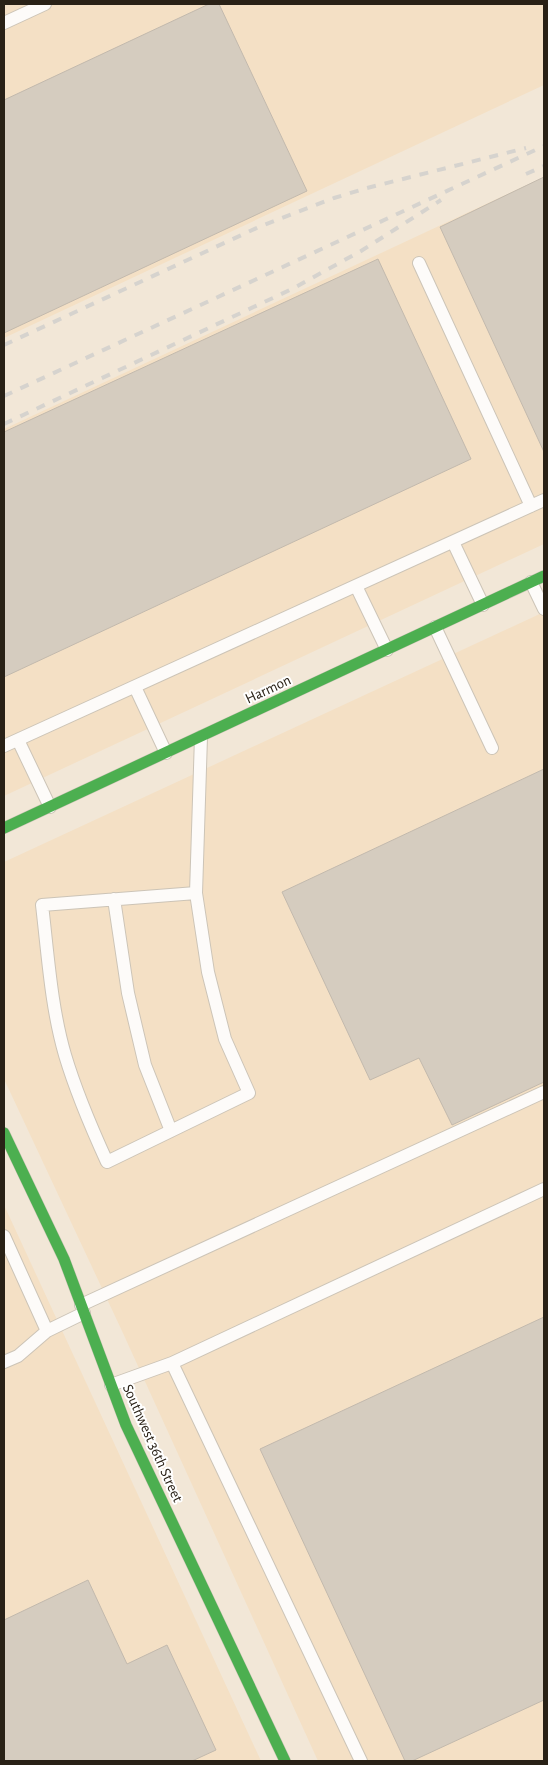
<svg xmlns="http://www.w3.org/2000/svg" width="548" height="1765" viewBox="0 0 548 1765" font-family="'Alegreya Sans',sans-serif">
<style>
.built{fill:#f4e0c5}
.building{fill:#d5ccbf;stroke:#c2b9ad}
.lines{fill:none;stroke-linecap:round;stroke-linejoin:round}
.lane-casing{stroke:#ccc4b7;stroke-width:14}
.fast-casing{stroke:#ccc4b7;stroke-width:12}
.lane{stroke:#fdfbf9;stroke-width:12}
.fast{stroke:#4caf50;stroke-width:11}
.rail{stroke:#d6d3ce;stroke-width:4;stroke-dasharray:9 9;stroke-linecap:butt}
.labels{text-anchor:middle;stroke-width:4;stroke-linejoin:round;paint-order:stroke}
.street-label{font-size:15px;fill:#292116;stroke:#fff}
</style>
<rect width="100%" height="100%" fill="#f2e7d7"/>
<path class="built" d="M 4,4 L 544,4 L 544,85 L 4,338 Z
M 544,177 L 544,544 L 4,796 L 4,429 Z
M 544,612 L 544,1761 L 318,1761 L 122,1331 L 4,1079 L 4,862 Z
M 4,1205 L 261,1761 L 4,1761 Z"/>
<path class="building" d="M 209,4 L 219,4 L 307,191 L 4,333 L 4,100 Z
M 544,177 L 544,452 L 440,227 Z
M 378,259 L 471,459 L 4,677 L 4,432 Z
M 544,769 L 544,1082 L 452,1125 L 419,1058 L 370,1080 L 282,892 Z
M 544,1317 L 544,1700 L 412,1761 L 405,1761 L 260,1449 Z
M 88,1580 L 127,1664 L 167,1645 L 216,1750 L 192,1761 L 4,1761 L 4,1620 Z"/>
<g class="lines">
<defs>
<path id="lane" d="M 4,23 L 45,4
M 419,263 L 531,506
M 453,542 L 483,605
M 531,582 L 544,609
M 356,586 L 387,650
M 435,627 L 492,748
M 135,687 L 166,753
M 18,740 L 50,807
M 4,746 L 544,500
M 196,893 L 208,972 L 225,1039 L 249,1093 L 107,1162 C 91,1127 76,1092 65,1055 C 51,1007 48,955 42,905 Z
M 196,893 L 201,737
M 114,899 L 128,993 L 145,1065 L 171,1131
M 4,1236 L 47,1331 L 84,1313
M 81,1305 L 544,1092
M 4,1362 L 18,1356 L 47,1331
M 172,1363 L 544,1189
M 111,1385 L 172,1363 L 361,1761"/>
<path id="fast" d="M 4,828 L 544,576
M 4,1133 L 64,1259 L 126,1425 L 285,1761"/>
</defs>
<use href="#lane" class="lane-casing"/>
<use href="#fast" class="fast-casing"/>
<use href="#lane" class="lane"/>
<use href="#fast" class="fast"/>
<path class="rail" d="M 526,174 L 544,166
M 4,345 L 261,226 L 334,198 L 367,188 L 526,148
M 4,396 L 544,146
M 4,424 L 292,289 L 361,251 L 441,200"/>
</g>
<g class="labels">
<g class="street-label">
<text transform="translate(268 689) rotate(-25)" y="5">Harmon</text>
<text transform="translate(153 1443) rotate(66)" y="5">Southwest 36th Street</text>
</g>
</g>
<rect width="548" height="1765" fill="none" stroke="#292116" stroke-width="10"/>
</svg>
